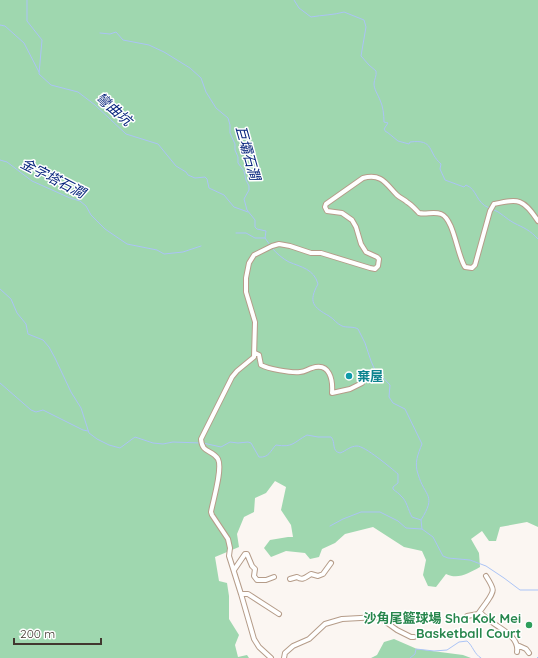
<svg xmlns="http://www.w3.org/2000/svg" width="538" height="658" viewBox="0 0 538 658" font-family="Quicksand,'Noto Sans TC',sans-serif">
<style>
.green{fill:#9fd7af}
.lines{fill:none;stroke-linecap:round;stroke-linejoin:round}
.stream{stroke:#abc4f6;stroke-width:1}
.minor-casing{stroke:#b59c89;stroke-width:6}
.minor{stroke:#fff;stroke-width:4}
.culture-dot{fill:#0f9aa8;stroke:#fff;stroke-width:1.5}
.leisure-dot{fill:#2e9e5b;stroke:#fff;stroke-width:1.5}
.labels{text-anchor:middle;stroke-width:3;stroke-linejoin:round;paint-order:stroke}
.culture-label{font-size:13px;font-weight:bold;fill:#0d838f;stroke:#fff;text-anchor:start}
.leisure-label{font-size:13px;font-weight:bold;fill:#27864d;stroke:#fff;text-anchor:end}
.water-label{font-size:14px;font-style:italic;fill:#011f79;stroke:#fff}
</style>
<rect width="100%" height="100%" fill="#fbf6f2"/>
<path class="green" d="M 0,0 L 538,0 L 538,527 L 527,522 L 500,527 L 496,541 L 489,541 L 482,531 L 471,539 L 479,553 L 480,567 C 469,573 458,580 446,574 L 436,587 L 428,586 L 423,575 L 426,560 L 422,551 L 404,547 L 373,527 L 345,534 L 335,543 L 322,549 L 319,557 L 310,559 L 305,553 L 286,551 L 271,557 L 264,548 L 270,540 L 288,537 L 293,537 L 291,525 L 281,510 L 286,487 L 275,481 L 266,493 L 255,498 L 254,512 L 244,517 L 237,534 L 239,547 L 215,557 L 219,581 L 227,583 L 229,596 L 229,619 L 239,635 L 235,645 L 238,657 L 247,655 L 249,658 L 0,658 Z
M 394,639 L 417,649 L 463,655 L 471,658 L 371,658 L 377,655 L 384,642 Z"/>
<g class="lines">
<path class="stream" d="M 27,0 L 27,21 L 42,40 L 39,74 L 51,85 L 78,92 L 95,105 L 126,134 L 158,144 L 176,166 L 186,172 L 188,175 L 195,178 L 205,177 L 207,179 L 209,188 L 224,195 L 234,207 L 248,212
M 294,0 L 299,8 L 311,17 C 322,15 334,15 344,12 L 364,20 L 366,27 L 361,56 L 369,65 L 376,71 C 377,76 374,79 374,84 C 374,89 378,95 380,100 C 383,106 384,115 384,122 L 388,123 L 384,129 L 386,132 L 387,132 L 398,141 L 409,144 L 410,142 C 435,139 427,152 441,164 L 440,169 L 445,180 L 464,187 L 466,185 C 478,190 475,202 489,208
M 0,25 L 5,26 L 24,43 L 39,72
M 100,33 L 110,34 L 116,32 L 123,40 L 149,45 L 164,52 L 190,68 L 201,78 L 206,92 L 216,108 L 228,118 L 230,125 L 230,133 L 235,144 L 235,150 L 238,157 L 238,163 L 244,171 L 246,180 L 249,186 L 249,190 L 244,199 L 247,210 L 255,220 L 255,227 L 257,229 L 266,231 L 265,238 L 270,245
M 0,160 L 7,162 L 32,181 L 70,198 L 80,201 L 86,206 L 91,215 L 105,229 L 127,244 L 157,250 L 164,254 L 183,252 L 201,246
M 492,209 C 501,212 506,219 514,223 C 524,228 530,230 538,239
M 236,233 L 246,233 L 255,238 L 265,238
M 272,248 C 276,253 283,259 289,262 C 301,267 314,269 318,284 C 308,302 313,307 329,316 C 334,319 337,324 342,326 C 347,328 353,326 358,329 L 365,343 L 371,361 L 374,368 L 390,385 L 389,397 L 393,403 L 405,409 L 422,444 C 418,454 414,463 418,474 C 425,498 437,494 421,520 L 422,529
M 0,289 L 11,299 L 17,313 L 26,324 L 28,334 L 43,340 L 49,347 L 55,358 L 71,392 L 81,408 L 89,433 L 97,439 L 109,445 L 120,448 L 135,437 L 153,443 L 163,444 L 173,442 L 200,443
M 0,383 L 31,410 L 36,412 L 43,410 L 83,430 L 88,431
M 203,443 L 221,447 L 230,442 L 238,443 L 248,442 L 251,443 L 259,457 C 269,458 270,451 276,445 C 293,448 294,442 307,435 L 318,437 L 331,437 C 336,442 331,451 340,453 C 346,451 350,446 357,446 C 365,446 391,468 398,474 L 398,483 L 393,487 L 393,489 C 396,492 399,493 401,496 C 407,501 408,510 412,517 L 421,520
M 330,526 L 343,519 L 361,512 L 380,512 L 398,521 L 406,528 L 422,529 L 433,537 L 443,556 L 448,558 L 470,560 L 486,566 L 504,578 L 520,590 L 538,590
M 410,658 L 415,654 L 416,649 L 434,651 L 447,650 L 459,642 L 467,641 C 473,646 474,654 481,658
M 537,658 L 538,657"/>
<defs>
<path id="minor" d="M 255,353 L 259,355 L 261,365 C 268,369 291,373 300,372 C 305,372 308,369 312,368 C 330,362 333,380 332,393 L 350,389 L 362,383
M 234,570 L 245,554 L 247,554 L 252,566 L 255,569 L 254,576 L 257,580 L 266,580 L 274,577
M 290,579 L 297,577 C 303,581 306,577 311,574 L 318,576 L 323,574 L 331,563
M 241,594 L 248,594 L 279,614
M 480,612 C 491,626 520,633 517,652
M 467,616 L 478,614 C 481,610 483,607 486,603 C 495,590 495,590 486,576
M 517,645 L 526,649 L 529,653
M 271,658 L 259,647 L 254,639 L 241,594 L 229,556 L 230,548 L 228,539 L 212,515 L 211,512 C 213,500 223,469 218,459 C 212,449 202,454 201,439 L 232,377 L 237,371 L 254,357 L 255,322 L 246,292 L 246,278 L 249,263 L 254,255 L 272,246 L 279,244 L 290,246 L 311,253 L 321,253 L 370,268 L 375,269 L 378,266 L 379,259 L 377,257 L 366,252 L 361,244 L 356,227 L 352,220 L 342,213 L 327,211 L 325,207 L 326,204 L 363,178 C 382,173 386,184 397,195 C 400,198 404,199 407,202 C 412,205 415,209 419,213 C 426,215 433,211 441,214 C 454,219 457,255 465,267 L 472,268 L 475,265 L 490,211 L 494,204 C 519,199 523,198 538,221
M 284,658 L 285,653 L 293,646 L 309,639 L 325,624 L 342,619 L 379,617 L 397,630 L 411,637 L 414,637"/>
</defs>
<use href="#minor" class="minor-casing"/>
<use href="#minor" class="minor"/>
</g>
<circle class="culture-dot" cx="349" cy="376" r="4"/>
<circle class="leisure-dot" cx="529" cy="625" r="4"/>
<g class="labels">
<g class="culture-label">
<text x="357" y="381">棄屋</text>
</g>
<g class="leisure-label">
<text x="521" y="623">沙角尾籃球場 Sha Kok Mei<tspan x="521" dy="15">Basketball Court</tspan></text>
</g>
<g class="water-label">
<text transform="translate(114 109) rotate(41)" y="5">彎曲坑</text>
<text transform="translate(248 153) rotate(74)" y="5">巨壩石澗</text>
<text transform="translate(53 178) rotate(27)" y="5">金字塔石澗</text>
</g>
</g>
<path d="M14 638v6h87v-6" fill="none" stroke="#41372f" stroke-width="2"/>
<text x="20" y="638" font-size="12" fill="#41372f" stroke="#ffffff" stroke-width="3" paint-order="stroke">200 m</text>
</svg>
